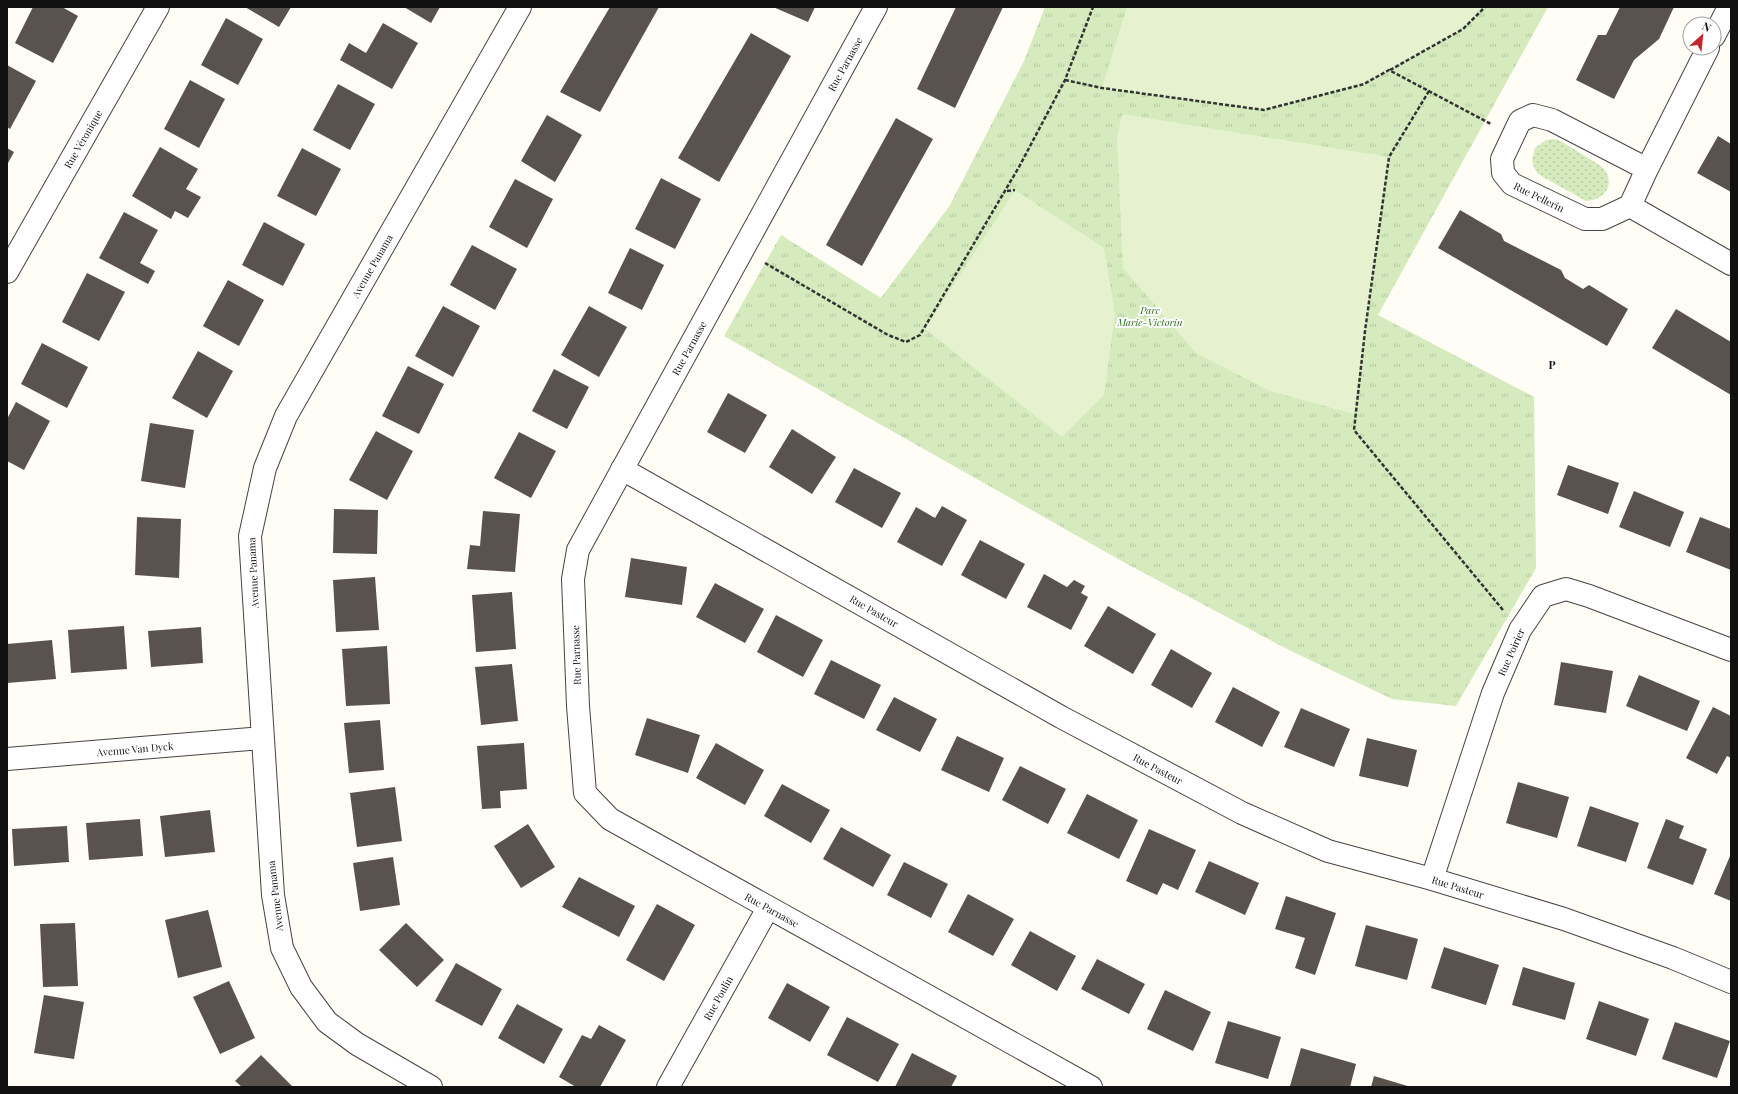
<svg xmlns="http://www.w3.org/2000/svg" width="1738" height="1094" viewBox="0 0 1738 1094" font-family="'Playfair Display',serif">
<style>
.grass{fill:url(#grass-dots)}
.park{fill:url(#park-tufts)}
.pitch{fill:#e6f2cf}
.building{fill:#5a524d}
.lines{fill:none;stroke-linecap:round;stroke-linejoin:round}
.minor-casing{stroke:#444;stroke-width:24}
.path{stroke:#333;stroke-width:2.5;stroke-dasharray:4 2;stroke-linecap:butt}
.minor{stroke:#fff;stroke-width:22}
.labels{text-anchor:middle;stroke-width:4;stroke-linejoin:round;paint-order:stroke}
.street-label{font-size:10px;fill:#111;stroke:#fff}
.park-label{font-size:10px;font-style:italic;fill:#2f6b1f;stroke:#fff}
.neighbourhood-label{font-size:11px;font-weight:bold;fill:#111;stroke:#fff}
</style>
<defs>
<pattern id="grass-dots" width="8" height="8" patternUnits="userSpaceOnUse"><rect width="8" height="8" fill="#d5ebbd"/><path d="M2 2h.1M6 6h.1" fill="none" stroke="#b6c8a1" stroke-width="1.8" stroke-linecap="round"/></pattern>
<pattern id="park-tufts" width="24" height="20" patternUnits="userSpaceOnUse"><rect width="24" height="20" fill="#d5ebbd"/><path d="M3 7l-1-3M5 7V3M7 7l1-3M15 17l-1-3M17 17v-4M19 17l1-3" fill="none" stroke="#b6c8a1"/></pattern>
</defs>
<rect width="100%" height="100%" fill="#fffdf5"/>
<path class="grass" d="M 1552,139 L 1559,140 L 1601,166 C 1617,181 1607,200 1586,201 L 1543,177 L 1537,173 L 1534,167 L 1532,160 L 1535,148 L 1546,140 Z"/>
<path class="park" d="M 1045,7 L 1548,7 L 1378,315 L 1534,397 L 1536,568 L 1456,706 L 1392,699 L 1289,650 L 1127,564 L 724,336 L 781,235 L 881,298 L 950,205 L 1024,61 Z"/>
<path class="pitch" d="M 1127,7 L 1485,7 L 1463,29 L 1364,84 L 1264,110 L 1102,88 Z
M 1122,114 L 1389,157 L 1354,414 L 1270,391 L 1196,353 L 1123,268 L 1117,137 Z
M 1015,190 L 1104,248 L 1115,314 L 1104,395 L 1062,437 L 925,329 Z"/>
<path class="building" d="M 33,7 L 62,7 L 78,16 L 53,63 L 15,43 Z
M 245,7 L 291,7 L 279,27 Z
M 404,7 L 440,7 L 431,23 Z
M 610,7 L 659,7 L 600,112 L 560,92 Z
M 773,7 L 815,7 L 808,22 Z
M 956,7 L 1003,7 L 955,108 L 917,89 Z
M 1620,7 L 1674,7 L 1659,39 L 1634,60 L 1614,99 L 1576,80 L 1598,35 L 1606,35 Z
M 226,18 L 263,39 L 238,85 L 201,65 Z
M 383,23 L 418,43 L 392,89 L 340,60 L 349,43 L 366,53 Z
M 751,33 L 791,56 L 719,182 L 678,158 Z
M 7,65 L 36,81 L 10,129 L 7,127 Z
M 190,80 L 225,99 L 199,148 L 164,129 Z
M 338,84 L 375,104 L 350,150 L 313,130 Z
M 547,115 L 582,135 L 555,182 L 521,161 Z
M 896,118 L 933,139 L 862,266 L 826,245 Z
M 1718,136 L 1731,144 L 1731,192 L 1697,173 Z
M 160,147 L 198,169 L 186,189 L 201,197 L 188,218 L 175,211 L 171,219 L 132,196 Z
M 7,148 L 14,152 L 7,165 Z
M 302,148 L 341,169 L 316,216 L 277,196 Z
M 661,178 L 701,199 L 675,249 L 635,229 Z
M 515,179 L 553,199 L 527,248 L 489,227 Z
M 1460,210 L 1501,234 L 1504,241 L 1561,270 L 1565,278 L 1583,289 L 1589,285 L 1628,309 L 1607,346 L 1438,248 Z
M 124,212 L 158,230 L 140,263 L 155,271 L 148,284 L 99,258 Z
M 264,222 L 305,244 L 283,286 L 242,265 Z
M 472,245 L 517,269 L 495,310 L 450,285 Z
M 630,248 L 664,265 L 642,310 L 608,293 Z
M 87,273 L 125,292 L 99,341 L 62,322 Z
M 228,280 L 264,300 L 239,346 L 203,326 Z
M 443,306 L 480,326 L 453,377 L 415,356 Z
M 589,306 L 627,327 L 599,377 L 561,355 Z
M 1676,309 L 1731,342 L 1731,395 L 1652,348 Z
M 42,343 L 88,367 L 67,408 L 21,384 Z
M 198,351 L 233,371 L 207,418 L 172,398 Z
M 408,366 L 444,384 L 419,434 L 382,416 Z
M 554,369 L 589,387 L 567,429 L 532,411 Z
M 728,393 L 767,415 L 745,453 L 707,432 Z
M 16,402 L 50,421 L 24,470 L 7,461 L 7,419 Z
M 150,423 L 194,430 L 185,488 L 141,481 Z
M 792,429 L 836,457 L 812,494 L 769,467 Z
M 376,431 L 413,451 L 387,500 L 349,480 Z
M 519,432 L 556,451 L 531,498 L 494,478 Z
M 1568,465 L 1619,483 L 1608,514 L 1557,495 Z
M 854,468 L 901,493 L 882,528 L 835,502 Z
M 1634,491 L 1684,512 L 1670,547 L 1619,527 Z
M 942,506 L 967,520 L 942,566 L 897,542 L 916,507 L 935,518 Z
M 334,509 L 378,510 L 377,554 L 333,553 Z
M 483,511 L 520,514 L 515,572 L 467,569 L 470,545 L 480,546 Z
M 137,517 L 181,519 L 179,578 L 135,575 Z
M 1700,517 L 1731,529 L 1731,570 L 1686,552 Z
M 980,540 L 1025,564 L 1006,599 L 961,575 Z
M 631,558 L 687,567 L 682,605 L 625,597 Z
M 1044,574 L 1067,587 L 1074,580 L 1085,586 L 1081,593 L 1088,597 L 1071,630 L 1027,607 Z
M 375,577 L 379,630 L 336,632 L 333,580 Z
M 715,583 L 764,609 L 745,643 L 696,617 Z
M 512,592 L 516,649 L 476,652 L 472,595 Z
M 1108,606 L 1156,634 L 1133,674 L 1084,646 Z
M 776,615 L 823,640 L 803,677 L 757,652 Z
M 124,626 L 127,669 L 71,673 L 68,630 Z
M 201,627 L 203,663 L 151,667 L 148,631 Z
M 52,640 L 56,679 L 7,683 L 7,644 Z
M 387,646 L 390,704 L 346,706 L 342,649 Z
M 1171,649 L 1212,673 L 1192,708 L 1151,685 Z
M 831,660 L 881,685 L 864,719 L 814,694 Z
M 1561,662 L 1613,671 L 1606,713 L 1554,705 Z
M 512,664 L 518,721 L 481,725 L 475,667 Z
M 1639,675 L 1700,701 L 1687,731 L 1626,706 Z
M 1233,687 L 1280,712 L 1262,747 L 1215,722 Z
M 894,697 L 937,719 L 920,752 L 876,730 Z
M 1713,707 L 1731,716 L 1731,758 L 1727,756 L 1717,774 L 1686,758 Z
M 1301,708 L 1350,729 L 1334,767 L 1284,747 Z
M 647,718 L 700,735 L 688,773 L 635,755 Z
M 380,720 L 384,770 L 349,773 L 344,723 Z
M 957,736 L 1004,758 L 989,792 L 941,770 Z
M 1367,738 L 1417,750 L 1408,787 L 1359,776 Z
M 524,743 L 527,789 L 500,791 L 501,808 L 482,809 L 477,746 Z
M 716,743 L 764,770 L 745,805 L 696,778 Z
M 1020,766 L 1066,789 L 1048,824 L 1002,800 Z
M 1518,782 L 1569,797 L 1557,838 L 1506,823 Z
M 782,784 L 830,810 L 811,843 L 764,816 Z
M 395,787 L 402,841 L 357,847 L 350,793 Z
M 1087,794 L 1138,820 L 1119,859 L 1067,833 Z
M 1590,806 L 1639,823 L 1626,862 L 1577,846 Z
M 210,810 L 215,852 L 165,857 L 160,816 Z
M 140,819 L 143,856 L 89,860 L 86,823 Z
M 1666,819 L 1684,826 L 1679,838 L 1707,849 L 1693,885 L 1647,868 Z
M 528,824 L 555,867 L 521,888 L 494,846 Z
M 67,826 L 69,862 L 14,866 L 12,829 Z
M 841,827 L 891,855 L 873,887 L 823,859 Z
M 1149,829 L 1196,850 L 1178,890 L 1163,883 L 1157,895 L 1126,881 Z
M 1730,856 L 1731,856 L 1731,901 L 1714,894 Z
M 393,857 L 400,905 L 360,911 L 353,863 Z
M 1209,861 L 1259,883 L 1245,915 L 1195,892 Z
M 904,862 L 948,884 L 931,918 L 887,895 Z
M 579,877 L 635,906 L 619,937 L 562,907 Z
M 968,894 L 1014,919 L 993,956 L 948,932 Z
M 1286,896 L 1336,913 L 1315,975 L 1295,968 L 1305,938 L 1275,929 Z
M 657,904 L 695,925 L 664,981 L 626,960 Z
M 208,910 L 222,967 L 178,978 L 165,920 Z
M 75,923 L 78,986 L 43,987 L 40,924 Z
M 406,923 L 444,960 L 417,987 L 379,950 Z
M 1366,925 L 1418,939 L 1407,980 L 1355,966 Z
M 1030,931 L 1076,956 L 1057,991 L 1011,965 Z
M 1444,947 L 1499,965 L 1486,1005 L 1431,988 Z
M 1097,959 L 1145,984 L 1129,1014 L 1081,989 Z
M 456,963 L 502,989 L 482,1026 L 435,1001 Z
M 1523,967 L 1575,983 L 1565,1020 L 1512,1005 Z
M 229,981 L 255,1038 L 220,1054 L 193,997 Z
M 787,983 L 830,1007 L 810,1042 L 768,1018 Z
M 1165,990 L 1211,1012 L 1193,1051 L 1147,1029 Z
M 44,995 L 84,1002 L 74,1059 L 34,1053 Z
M 1599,1001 L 1649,1019 L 1636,1056 L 1586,1039 Z
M 517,1004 L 563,1029 L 544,1064 L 498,1038 Z
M 847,1017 L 899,1044 L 878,1082 L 827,1055 Z
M 1228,1021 L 1281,1037 L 1268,1079 L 1215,1063 Z
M 1675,1022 L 1730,1041 L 1717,1078 L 1662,1059 Z
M 599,1025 L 626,1040 L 600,1087 L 576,1087 L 559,1077 L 582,1035 L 591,1039 Z
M 1301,1048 L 1356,1064 L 1350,1087 L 1290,1086 Z
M 912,1053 L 957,1076 L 951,1087 L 895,1087 Z
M 261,1055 L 293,1087 L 242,1087 L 235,1081 Z
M 1374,1076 L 1411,1087 L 1371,1087 Z"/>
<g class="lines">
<defs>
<path id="minor" d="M 876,7 L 578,550 L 573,579 L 578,706 L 585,793 L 610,819 L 1091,1087
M 1714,36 L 1729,7
M 1708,48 L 1647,169 L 1630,206 L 1731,264
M 1630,206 L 1602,219 L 1585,219 L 1512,184 L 1503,173 L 1502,159 L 1520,121 L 1533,115 L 1552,120 L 1647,169
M 7,272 L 158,7
M 622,469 L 1061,717 L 1242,813 L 1328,851 L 1432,879 L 1564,919 L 1673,958 L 1731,982
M 7,759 L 262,738
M 1432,879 L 1493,693 L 1520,630 L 1543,596 L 1566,589 L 1589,596 L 1731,650
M 431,1087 L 357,1044 L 327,1022 L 301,987 L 282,948 L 273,895 L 250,536 L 265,468 L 286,416 L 520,7
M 668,1087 L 768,908"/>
</defs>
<use href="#minor" class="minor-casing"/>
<path class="path" d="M 1390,70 L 1463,29 L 1485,7
M 1065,80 L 1102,88 L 1264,110 L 1364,84 L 1389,70 L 1491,124
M 1429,91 L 1389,157 L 1365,331 L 1354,430 L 1503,610
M 1007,191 L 1015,190
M 765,263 L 888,335 L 906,342 L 920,335 L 1019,167 L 1065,80 L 1093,7"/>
<use href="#minor" class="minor"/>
</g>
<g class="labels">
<g class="street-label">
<text transform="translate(845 64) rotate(-61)" y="4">Rue Parnasse</text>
<text transform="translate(83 139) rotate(-60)" y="4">Rue Véronique</text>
<text transform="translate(1539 197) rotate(26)" y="4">Rue Pellerin</text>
<text transform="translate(372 266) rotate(-60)" y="4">Avenue Panama</text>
<text transform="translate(689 348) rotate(-61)" y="4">Rue Parnasse</text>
<text transform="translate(253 573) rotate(-93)" y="4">Avenue Panama</text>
<text transform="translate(874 611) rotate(30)" y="4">Rue Pasteur</text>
<text transform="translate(1511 652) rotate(-66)" y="4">Rue Poirier</text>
<text transform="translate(576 655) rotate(-92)" y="4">Rue Parnasse</text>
<text transform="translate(135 749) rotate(-5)" y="4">Avenue Van Dyck</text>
<text transform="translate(1158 769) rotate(28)" y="4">Rue Pasteur</text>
<text transform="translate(1458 887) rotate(17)" y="4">Rue Pasteur</text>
<text transform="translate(275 896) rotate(-97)" y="4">Avenue Panama</text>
<text transform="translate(772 910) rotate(29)" y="4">Rue Parnasse</text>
<text transform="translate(718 998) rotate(-61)" y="4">Rue Poulin</text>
</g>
<g class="park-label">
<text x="1150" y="314">Parc<tspan x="1150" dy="12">Marie-Victorin</tspan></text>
</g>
<g class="neighbourhood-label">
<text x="1552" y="369">P</text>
</g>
</g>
<rect width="1738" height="1094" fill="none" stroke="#111111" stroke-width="16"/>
<g transform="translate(1702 36) rotate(27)"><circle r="19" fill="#ffffff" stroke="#a0a0a0"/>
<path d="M0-3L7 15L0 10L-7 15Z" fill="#c4262e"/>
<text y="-6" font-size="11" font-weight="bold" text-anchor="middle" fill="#111111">N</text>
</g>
</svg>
